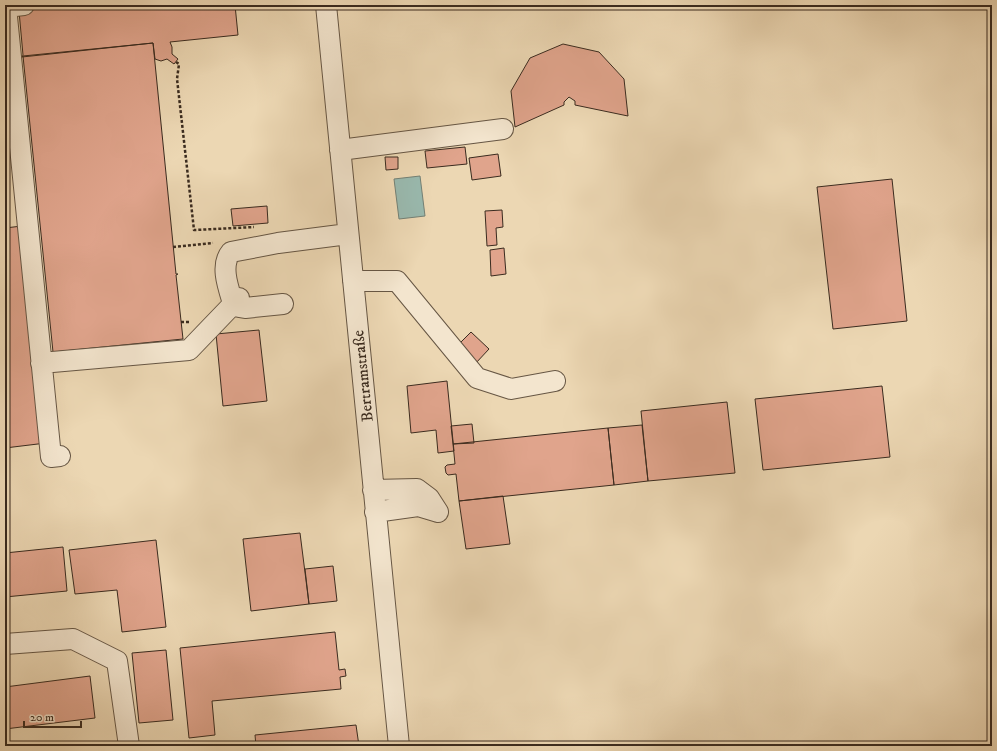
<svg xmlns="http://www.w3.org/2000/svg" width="997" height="751" viewBox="0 0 997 751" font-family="'IM FELL DW Pica',serif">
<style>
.water{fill:#99b9ae;stroke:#738075}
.building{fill:#e0a48c;stroke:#3a2b1f}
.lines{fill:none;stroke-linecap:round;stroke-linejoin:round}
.minor-casing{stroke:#665644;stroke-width:22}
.path{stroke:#3a2b1f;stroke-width:2.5;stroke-dasharray:3 2;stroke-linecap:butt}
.minor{stroke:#f3e5ce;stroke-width:20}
.labels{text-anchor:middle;stroke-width:3;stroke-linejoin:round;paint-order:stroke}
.street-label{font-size:16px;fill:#3a2b1f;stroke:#f3e5ce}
</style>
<rect width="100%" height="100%" fill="#ecd7b3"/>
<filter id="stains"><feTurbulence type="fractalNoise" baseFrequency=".005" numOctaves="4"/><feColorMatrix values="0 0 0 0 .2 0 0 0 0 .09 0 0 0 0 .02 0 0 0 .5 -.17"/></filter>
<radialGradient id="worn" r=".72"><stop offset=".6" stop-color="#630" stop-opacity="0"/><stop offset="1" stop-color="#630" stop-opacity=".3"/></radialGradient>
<path class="water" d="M 420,176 L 425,216 L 399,219 L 394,179 Z"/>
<path class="building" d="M 77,5 L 235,5 L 238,35 L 170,42 L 172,47 L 172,54 L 178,59 L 174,64 L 167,59 L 161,61 L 155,59 L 153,43 L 22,57 L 23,55 L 19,11 Z
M 153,43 L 176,274 L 178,274 L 176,275 L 183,339 L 53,352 L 23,56 Z
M 563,44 L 599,52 L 624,79 L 628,116 L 575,105 L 575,101 L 569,97 L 564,102 L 564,105 L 515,127 L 511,91 L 530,58 Z
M 5,80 L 13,139 L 5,139 Z
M 465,147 L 467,164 L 427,168 L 425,151 Z
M 498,154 L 501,176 L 472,180 L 469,158 Z
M 385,157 L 398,157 L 398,169 L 386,170 Z
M 892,179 L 907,321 L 833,329 L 817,187 Z
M 267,206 L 268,223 L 233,226 L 231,209 Z
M 502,210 L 503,227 L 496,228 L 497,245 L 487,246 L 485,211 Z
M 22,226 L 46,443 L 5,448 L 5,228 Z
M 504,248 L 506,274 L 491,276 L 490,250 Z
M 259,330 L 267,401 L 223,406 L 216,334 Z
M 471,332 L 489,349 L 475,364 L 457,346 Z
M 447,381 L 454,451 L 438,453 L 436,430 L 411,433 L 407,386 Z
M 882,386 L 890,457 L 763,470 L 755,399 Z
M 727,402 L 735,473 L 648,481 L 641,411 Z
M 472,424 L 474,443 L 453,444 L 451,426 Z
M 642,425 L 648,481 L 614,485 L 608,428 Z
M 608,428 L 614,485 L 459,501 L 456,474 L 448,475 L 446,473 L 445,467 L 447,465 L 455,464 L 453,444 Z
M 503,496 L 510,544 L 466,549 L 459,501 Z
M 300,533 L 309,604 L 251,611 L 243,539 Z
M 156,540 L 166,627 L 122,632 L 117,590 L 75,594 L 69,550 Z
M 63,547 L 67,591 L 5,597 L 5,553 Z
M 333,566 L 337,601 L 309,604 L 305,569 Z
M 335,632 L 339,670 L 345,669 L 346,676 L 340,677 L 341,689 L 212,701 L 215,735 L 189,738 L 180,648 Z
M 166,650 L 173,720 L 139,723 L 132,653 Z
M 90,676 L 95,718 L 5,729 L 5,687 Z
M 356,725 L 359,746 L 256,746 L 255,735 Z"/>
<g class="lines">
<defs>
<path id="minor" d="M 24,5 L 6,7 L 51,457 L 60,456
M 326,5 L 399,746
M 340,150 L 503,129
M 353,281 L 397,281 L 477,378 L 511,389 L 555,381
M 283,304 L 245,308 L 239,307 L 233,303 C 228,287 220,265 231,252 L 278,243 L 348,234
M 41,363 L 189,350 L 239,298
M 373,490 L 417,489 L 429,498 L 438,512
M 375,512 L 418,506 L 438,512
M 5,644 L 73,639 L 117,661 L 129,746"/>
</defs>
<use href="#minor" class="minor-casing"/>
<path class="path" d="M 176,62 L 179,64 L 177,79 L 194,230 L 254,227
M 173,247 L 213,243
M 181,322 L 189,322"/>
<use href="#minor" class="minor"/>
</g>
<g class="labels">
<g class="street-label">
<text transform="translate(362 376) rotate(-96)" y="6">Bertramstraße</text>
</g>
</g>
<rect width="997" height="751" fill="none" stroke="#ecd7b3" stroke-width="20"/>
<rect x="6" y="6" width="985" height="739" fill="none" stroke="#3a2b1f" stroke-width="2"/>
<rect x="10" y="10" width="977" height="731" fill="none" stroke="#3a2b1f"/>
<path d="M24 721v6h57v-6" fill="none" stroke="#3a2b1f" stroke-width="2"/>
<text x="30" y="721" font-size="12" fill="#3a2b1f" stroke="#f3e5ce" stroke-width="3" paint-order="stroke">20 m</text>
<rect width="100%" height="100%" filter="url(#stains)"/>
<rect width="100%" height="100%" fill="url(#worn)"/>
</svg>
